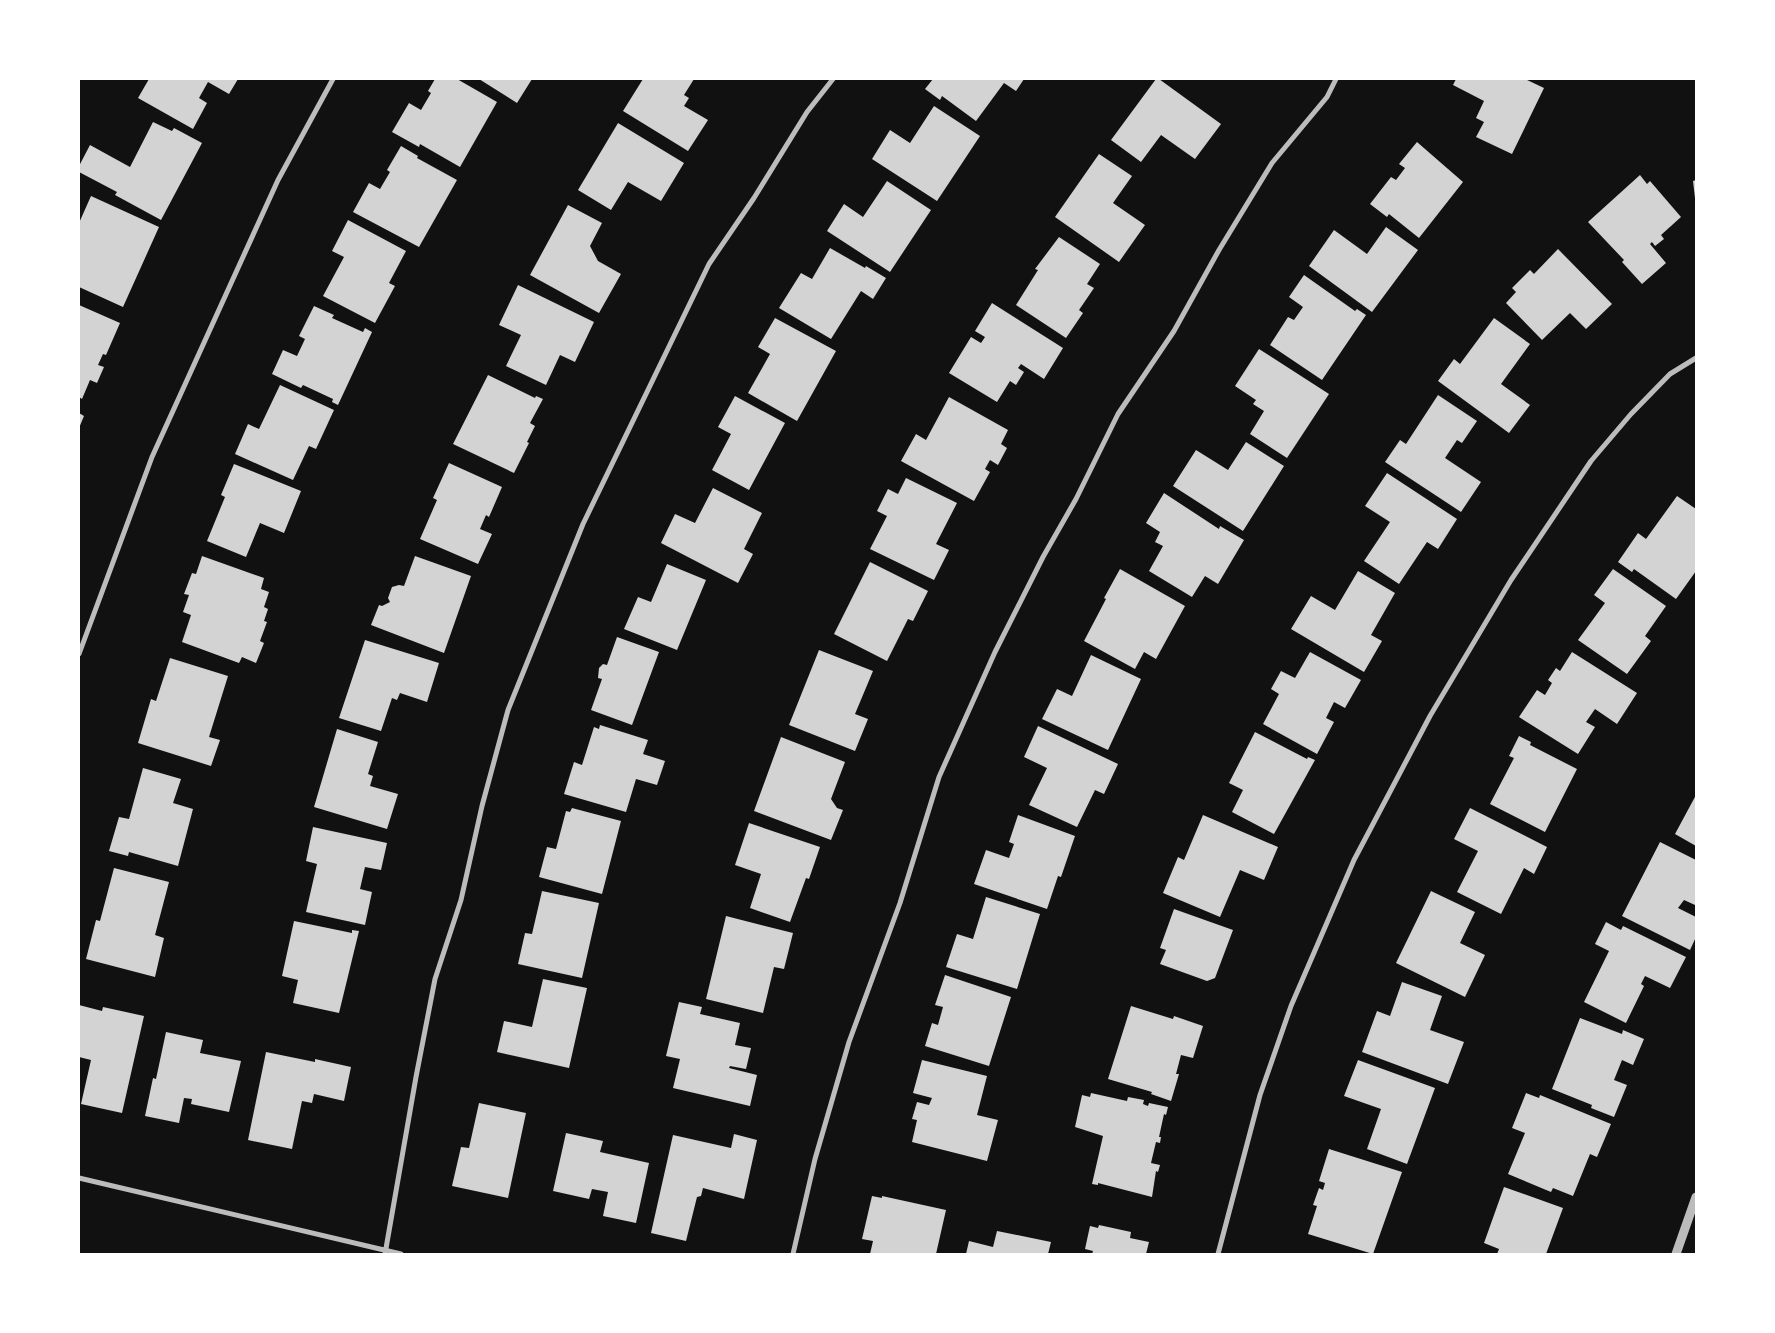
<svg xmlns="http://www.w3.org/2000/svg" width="1775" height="1333" viewBox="0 0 1775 1333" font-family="'Titillium Web',sans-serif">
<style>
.building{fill:#d3d3d3}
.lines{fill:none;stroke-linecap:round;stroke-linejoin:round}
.minor{stroke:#bcbcbc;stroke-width:5}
.tertiary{stroke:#bcbcbc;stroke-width:9}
</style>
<rect width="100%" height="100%" fill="#111"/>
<path class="building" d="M 149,79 L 238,79 L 229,94 L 208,82 L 199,98 L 207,103 L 193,129 L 138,98 Z
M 435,79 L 457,79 L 497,102 L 460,167 L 420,144 L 419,147 L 392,132 L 409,103 L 421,110 L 431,93 L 428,91 Z
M 479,79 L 532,79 L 517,103 Z
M 643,79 L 694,79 L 684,95 L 689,98 L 684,106 L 708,120 L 688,151 L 623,111 Z
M 933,79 L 1024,79 L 1016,91 L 1004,83 L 976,121 L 942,96 L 940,100 L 925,89 Z
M 1156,79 L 1159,79 L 1221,124 L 1195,159 L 1161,135 L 1141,162 L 1111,140 Z
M 1456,79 L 1525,79 L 1544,88 L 1512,154 L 1476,137 L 1484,122 L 1476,118 L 1484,101 L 1453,85 Z
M 934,106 L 980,136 L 937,201 L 872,159 L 890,130 L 910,143 Z
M 153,122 L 172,131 L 174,128 L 202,143 L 161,220 L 115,195 L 117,192 L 79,172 L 79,166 L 90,145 L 130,167 Z
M 618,123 L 684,163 L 661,201 L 628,182 L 611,210 L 578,190 Z
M 1417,142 L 1463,182 L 1419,238 L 1389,214 L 1387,217 L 1370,204 L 1391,177 L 1396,180 L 1405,168 L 1399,164 Z
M 401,146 L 418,156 L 417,158 L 457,180 L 419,247 L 353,212 L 369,183 L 380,189 L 390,172 L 387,170 Z
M 1099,154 L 1132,176 L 1113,203 L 1145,225 L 1119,262 L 1055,217 Z
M 1640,175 L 1647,184 L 1650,181 L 1681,217 L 1661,235 L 1664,239 L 1655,246 L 1652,242 L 1650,244 L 1666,263 L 1642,284 L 1622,262 L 1624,260 L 1588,222 Z
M 1696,180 L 1696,198 L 1695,198 L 1693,181 Z
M 887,181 L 931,210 L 890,272 L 827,231 L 844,204 L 863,217 Z
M 91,196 L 159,227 L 123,307 L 79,287 L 79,223 Z
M 568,205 L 602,223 L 590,246 L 598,261 L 621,274 L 599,313 L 530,275 Z
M 348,220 L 406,251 L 389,283 L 395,286 L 375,323 L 323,296 L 344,257 L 332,251 Z
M 1386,227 L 1418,250 L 1372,312 L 1309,266 L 1334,230 L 1367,254 Z
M 1059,237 L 1100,264 L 1087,284 L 1094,288 L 1079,310 L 1083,313 L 1066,338 L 1016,305 L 1038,270 L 1035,269 Z
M 830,248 L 865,268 L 866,266 L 886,278 L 873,299 L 861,291 L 831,339 L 779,308 L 801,273 L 812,279 Z
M 1558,249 L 1612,304 L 1586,329 L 1570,313 L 1542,340 L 1506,303 L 1516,292 L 1512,288 L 1530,270 L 1534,274 Z
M 1304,275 L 1355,311 L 1357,309 L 1366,315 L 1322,380 L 1270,345 L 1288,317 L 1294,320 L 1303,307 L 1289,297 Z
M 518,285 L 594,322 L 575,362 L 560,355 L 546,385 L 506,366 L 521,335 L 499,325 Z
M 992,303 L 1063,348 L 1044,379 L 1021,364 L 1018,368 L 1024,372 L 1016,385 L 1010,381 L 997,402 L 949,373 L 971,337 L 981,343 L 985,337 L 975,331 Z
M 79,305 L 120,323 L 106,355 L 103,354 L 98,365 L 104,367 L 97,383 L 90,380 L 82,399 L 79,397 Z
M 314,306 L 334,315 L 332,318 L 363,332 L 365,328 L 372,332 L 338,405 L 332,402 L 333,399 L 303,385 L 301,388 L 272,374 L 283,350 L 297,356 L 305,339 L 299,336 Z
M 775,318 L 836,351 L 797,421 L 748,393 L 770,354 L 758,347 Z
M 1494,318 L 1530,344 L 1501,384 L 1530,405 L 1509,433 L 1438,381 L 1454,359 L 1460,364 Z
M 1259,349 L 1329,394 L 1287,458 L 1250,434 L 1264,411 L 1253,404 L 1256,400 L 1235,386 Z
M 488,375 L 535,398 L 536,396 L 543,399 L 530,423 L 535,426 L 527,442 L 529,443 L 514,473 L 453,444 Z
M 280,385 L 334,410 L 316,449 L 309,446 L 293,480 L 235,454 L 248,424 L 259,429 Z
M 1438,395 L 1477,421 L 1462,443 L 1457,440 L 1445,458 L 1481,482 L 1461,512 L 1385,462 L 1400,440 L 1406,444 Z
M 735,396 L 785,423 L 749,490 L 712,470 L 731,434 L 718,427 Z
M 949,397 L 1008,430 L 1001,444 L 1007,448 L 998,465 L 990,460 L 985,469 L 990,472 L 974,501 L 901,461 L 916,434 L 926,440 Z
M 79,413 L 84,416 L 79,428 Z
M 1246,442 L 1284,466 L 1243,531 L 1173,486 L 1196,450 L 1228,470 Z
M 449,463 L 502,487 L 489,517 L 486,515 L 480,529 L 492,534 L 478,564 L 420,539 L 437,500 L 433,498 Z
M 234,464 L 301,491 L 284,533 L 260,523 L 246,557 L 207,541 L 225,497 L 221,495 Z
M 1387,473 L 1457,519 L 1438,549 L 1427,542 L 1399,584 L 1364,561 L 1390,522 L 1365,506 Z
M 906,478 L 957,503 L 936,544 L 949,550 L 934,580 L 870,549 L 887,516 L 877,511 L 888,489 L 898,494 Z
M 713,488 L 762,513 L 744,549 L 753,554 L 738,583 L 661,543 L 675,514 L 695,523 Z
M 1164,493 L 1219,529 L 1220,526 L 1244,540 L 1218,584 L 1205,576 L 1192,597 L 1149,571 L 1163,546 L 1155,542 L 1160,532 L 1146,523 Z
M 1677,496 L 1696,509 L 1696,571 L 1676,599 L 1634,569 L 1632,572 L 1618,562 L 1638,533 L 1646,539 Z
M 202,556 L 264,578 L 261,589 L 269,592 L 264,607 L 268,609 L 264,621 L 267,622 L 260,641 L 264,643 L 256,663 L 242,657 L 239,663 L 182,642 L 191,615 L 183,612 L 189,595 L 184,594 L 192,573 L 196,574 Z
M 415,556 L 471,576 L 444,653 L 371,625 L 379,605 L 382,606 L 390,602 L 388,598 L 392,587 L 399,585 L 404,586 Z
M 870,562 L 928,591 L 913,621 L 908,619 L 887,661 L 834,634 Z
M 667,564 L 706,580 L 677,650 L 624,629 L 638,597 L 651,602 Z
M 1120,569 L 1185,606 L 1156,659 L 1144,652 L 1135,669 L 1084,641 L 1106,599 L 1104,598 Z
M 1613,569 L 1666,606 L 1645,636 L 1651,641 L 1627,674 L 1578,640 L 1605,603 L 1594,595 Z
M 1358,571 L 1395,593 L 1371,635 L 1382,641 L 1364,672 L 1291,629 L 1311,596 L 1335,610 Z
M 617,637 L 659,652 L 632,725 L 591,710 L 602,679 L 598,678 L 599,668 L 603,664 L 607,665 Z
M 365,640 L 439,663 L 427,702 L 400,693 L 397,700 L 392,698 L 381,731 L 339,718 Z
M 819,650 L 873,671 L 855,714 L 868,719 L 855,751 L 789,725 Z
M 1310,652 L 1361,680 L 1345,708 L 1334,702 L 1326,718 L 1334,722 L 1317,754 L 1263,724 L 1279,694 L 1271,689 L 1281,671 L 1295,678 Z
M 1572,652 L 1637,693 L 1617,724 L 1595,709 L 1586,722 L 1595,727 L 1578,754 L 1519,717 L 1537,690 L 1545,695 L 1552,683 L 1548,680 L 1556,668 L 1560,671 Z
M 1091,655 L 1141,679 L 1108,750 L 1042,719 L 1057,689 L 1072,696 Z
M 170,658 L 228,676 L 209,737 L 220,740 L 211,766 L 138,743 L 151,699 L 156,701 Z
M 600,725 L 648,740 L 643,754 L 665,761 L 657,785 L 636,779 L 626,812 L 564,794 L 574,762 L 582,765 L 594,727 L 599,729 Z
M 1038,726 L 1118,764 L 1104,794 L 1095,790 L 1077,827 L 1029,805 L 1047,768 L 1024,757 Z
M 337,729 L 378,742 L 368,774 L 373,776 L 370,786 L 398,794 L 387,829 L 314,807 Z
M 1255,732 L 1307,759 L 1308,757 L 1315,760 L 1274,834 L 1232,812 L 1243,790 L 1229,783 Z
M 1519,736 L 1531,742 L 1530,745 L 1577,769 L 1545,832 L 1490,804 L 1514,758 L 1509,756 Z
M 781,737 L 845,762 L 831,799 L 837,808 L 843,810 L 831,840 L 754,811 Z
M 143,768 L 181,779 L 173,803 L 193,809 L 178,866 L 129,852 L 128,856 L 109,851 L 119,817 L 129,819 Z
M 1696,795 L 1696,846 L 1675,834 Z
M 572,808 L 621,821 L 602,894 L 539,877 L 547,847 L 556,849 L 566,811 L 570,812 Z
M 1470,808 L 1547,847 L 1534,874 L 1524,868 L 1501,914 L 1457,892 L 1478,851 L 1454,839 Z
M 1018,815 L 1075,836 L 1061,877 L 1058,876 L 1047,909 L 974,884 L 986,850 L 1009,858 L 1014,844 L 1009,842 Z
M 1203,815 L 1278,847 L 1264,880 L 1240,870 L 1220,917 L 1163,893 L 1178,857 L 1184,860 Z
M 749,823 L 820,847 L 809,879 L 806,878 L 790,922 L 750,908 L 761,874 L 735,865 Z
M 313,827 L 387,843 L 381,870 L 365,867 L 360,889 L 372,892 L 365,925 L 306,912 L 317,864 L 306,861 Z
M 1660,842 L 1696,860 L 1696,904 L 1695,905 L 1684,900 L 1678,908 L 1696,917 L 1696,937 L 1690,950 L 1622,916 Z
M 114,868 L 169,882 L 155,935 L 164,938 L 155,977 L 86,959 L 96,920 L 100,921 Z
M 542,891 L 599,903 L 582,978 L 518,964 L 525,933 L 532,934 Z
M 1431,891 L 1475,912 L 1460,943 L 1485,955 L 1465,997 L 1396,963 Z
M 986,897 L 1040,914 L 1017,989 L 946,967 L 957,934 L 973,939 Z
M 1174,909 L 1233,930 L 1215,978 L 1207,981 L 1160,964 L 1166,950 L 1160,948 Z
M 726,916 L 793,933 L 784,969 L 774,967 L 763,1013 L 706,999 Z
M 294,921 L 352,933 L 352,930 L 359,931 L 339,1013 L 293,1003 L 298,980 L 282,976 Z
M 1606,922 L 1621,930 L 1623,926 L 1686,957 L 1670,988 L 1645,976 L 1641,984 L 1644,986 L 1626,1023 L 1584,1002 L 1609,951 L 1595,944 Z
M 945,975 L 1011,997 L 989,1066 L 925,1046 L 932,1023 L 938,1025 L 943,1007 L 935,1005 Z
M 543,979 L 587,988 L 569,1068 L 497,1052 L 504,1021 L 532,1027 Z
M 1402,982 L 1442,996 L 1430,1030 L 1464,1042 L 1448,1084 L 1362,1052 L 1377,1011 L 1390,1016 Z
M 679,1002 L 702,1007 L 700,1014 L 740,1023 L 735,1045 L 751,1048 L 746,1069 L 730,1066 L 729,1068 L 757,1075 L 750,1106 L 673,1088 L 680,1059 L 666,1056 Z
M 79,1005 L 102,1011 L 103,1007 L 144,1016 L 122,1113 L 81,1104 L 91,1060 L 79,1057 Z
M 1131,1006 L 1173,1019 L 1174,1016 L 1203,1026 L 1193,1058 L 1181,1055 L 1176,1074 L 1179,1074 L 1171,1101 L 1151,1094 L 1152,1092 L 1108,1079 Z
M 1580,1018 L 1622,1034 L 1623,1030 L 1644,1039 L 1633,1065 L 1622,1060 L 1614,1080 L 1627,1085 L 1614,1117 L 1591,1108 L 1592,1105 L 1552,1089 Z
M 166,1032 L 203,1040 L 200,1053 L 241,1061 L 229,1112 L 191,1104 L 192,1099 L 184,1098 L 179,1123 L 145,1116 L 153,1078 L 156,1079 Z
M 266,1052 L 315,1062 L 315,1059 L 351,1067 L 344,1101 L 314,1094 L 312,1103 L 302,1101 L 292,1149 L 248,1140 Z
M 922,1060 L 987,1076 L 977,1115 L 998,1120 L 987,1161 L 912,1142 L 917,1120 L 912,1119 L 917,1102 L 929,1105 L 932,1098 L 913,1093 Z
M 1358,1060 L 1435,1088 L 1407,1164 L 1367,1149 L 1381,1109 L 1344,1096 Z
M 1091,1093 L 1127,1101 L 1128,1097 L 1144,1100 L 1143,1104 L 1148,1106 L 1149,1103 L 1168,1107 L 1166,1115 L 1164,1114 L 1159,1137 L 1161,1137 L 1160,1143 L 1156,1142 L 1151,1163 L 1160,1165 L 1158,1172 L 1156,1171 L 1152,1197 L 1098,1183 L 1098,1185 L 1092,1184 L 1103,1136 L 1075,1127 L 1082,1095 L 1090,1097 Z
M 1526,1093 L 1539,1098 L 1540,1095 L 1611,1124 L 1597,1157 L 1590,1154 L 1573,1196 L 1553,1188 L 1551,1192 L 1508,1174 L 1525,1133 L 1512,1128 Z
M 479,1103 L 526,1113 L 508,1198 L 452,1186 L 461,1147 L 469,1148 Z
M 566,1133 L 603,1141 L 600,1152 L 649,1163 L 636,1223 L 603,1216 L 608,1192 L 592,1189 L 589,1199 L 553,1191 Z
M 734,1134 L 757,1140 L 744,1199 L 703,1188 L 701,1196 L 697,1197 L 686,1241 L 651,1233 L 673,1135 L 731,1148 Z
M 1329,1149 L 1402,1172 L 1373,1254 L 1308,1234 L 1317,1206 L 1313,1205 L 1319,1188 L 1323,1190 L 1325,1183 L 1319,1181 Z
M 1504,1187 L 1563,1208 L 1546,1254 L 1497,1254 L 1499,1249 L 1484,1243 Z
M 872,1196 L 882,1198 L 882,1196 L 946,1210 L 936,1254 L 870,1254 L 873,1241 L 862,1239 Z
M 1099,1225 L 1131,1232 L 1130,1238 L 1149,1242 L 1146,1254 L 1092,1254 L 1093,1251 L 1085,1249 L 1090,1226 L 1098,1228 Z
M 997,1231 L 1051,1242 L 1048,1254 L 966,1254 L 969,1241 L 993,1247 Z"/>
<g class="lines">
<path class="minor" d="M 79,654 L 152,457 L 278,180 L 333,79
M 79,1178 L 401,1254
M 385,1254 L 416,1077 L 435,979 L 461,900 L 482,806 L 508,710 L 583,524 L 709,264 L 754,198 L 807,112 L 833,79
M 793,1254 L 815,1159 L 849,1042 L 900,903 L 939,777 L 995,652 L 1043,557 L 1076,499 L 1118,414 L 1174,331 L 1219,250 L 1272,163 L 1327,97 L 1336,79
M 1218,1254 L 1260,1095 L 1291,1006 L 1354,860 L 1430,716 L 1511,580 L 1591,461 L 1631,414 L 1670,374 L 1696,358"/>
<path class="tertiary" d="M 1676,1254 L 1696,1197"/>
</g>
<rect width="1775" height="1333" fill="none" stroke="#ffffff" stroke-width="160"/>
</svg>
